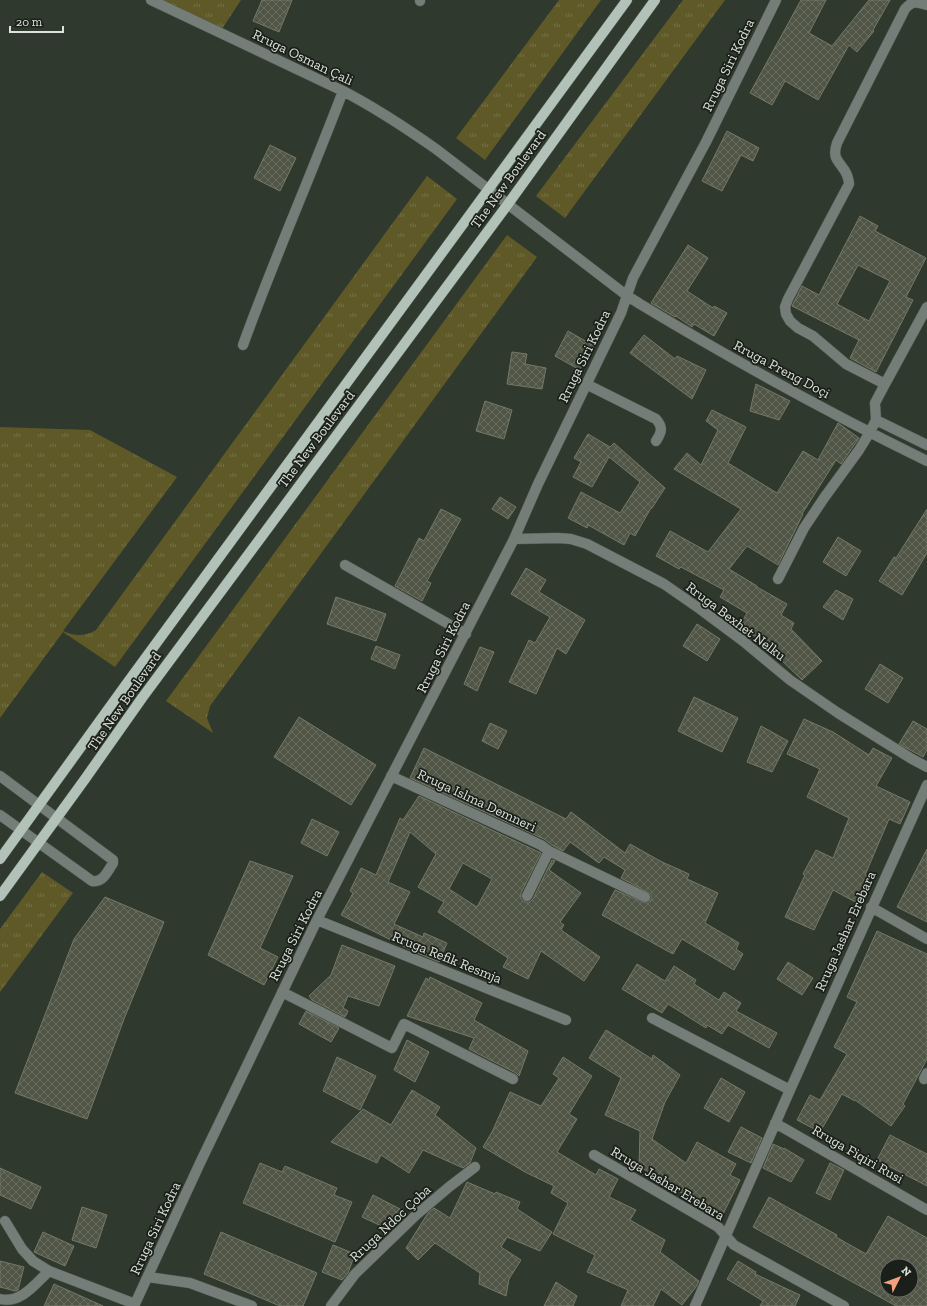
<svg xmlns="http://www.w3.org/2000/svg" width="927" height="1306" viewBox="0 0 927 1306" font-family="'Zilla Slab',serif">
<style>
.grass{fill:url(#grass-tufts)}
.building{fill:url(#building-cross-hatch);stroke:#747968;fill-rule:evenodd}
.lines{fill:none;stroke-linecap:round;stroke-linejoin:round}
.minor-casing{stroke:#4e584c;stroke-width:11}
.major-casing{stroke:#4e584c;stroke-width:11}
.minor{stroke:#757d78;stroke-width:10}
.major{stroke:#b3c2b9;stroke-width:10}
.labels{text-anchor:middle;stroke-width:3.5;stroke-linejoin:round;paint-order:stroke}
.street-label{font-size:14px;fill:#dce3db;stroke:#1a1f19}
</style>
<defs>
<pattern id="grass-tufts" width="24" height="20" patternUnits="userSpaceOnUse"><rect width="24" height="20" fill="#5f5928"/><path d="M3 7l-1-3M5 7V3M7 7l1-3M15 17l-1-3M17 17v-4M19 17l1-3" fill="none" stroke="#757147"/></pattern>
<pattern id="building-cross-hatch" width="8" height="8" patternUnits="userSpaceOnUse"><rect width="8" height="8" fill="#515546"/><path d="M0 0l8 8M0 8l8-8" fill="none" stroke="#696d60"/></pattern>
</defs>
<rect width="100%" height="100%" fill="#2f392d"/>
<path class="grass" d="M 158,0 L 241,0 L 222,29 Z
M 559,0 L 601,0 L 485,160 L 456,138 Z
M 683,0 L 725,0 L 565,218 L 536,196 Z
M 427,176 L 457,199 L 115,667 L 63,632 L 0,718 L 0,427 L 90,430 L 177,477 L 63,631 C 74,636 85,637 96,630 Z
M 507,235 L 537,257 L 210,706 L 207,718 L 213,733 L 166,701 Z
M 42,872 L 73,893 L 0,992 L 0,929 Z"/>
<path class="building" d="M 262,0 L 292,0 L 279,32 L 253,21 Z
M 801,0 L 826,0 L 809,33 L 832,46 L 869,0 L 890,0 L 873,30 L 874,31 L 857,52 L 849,45 L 818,100 L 785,81 L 772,105 L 750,93 Z
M 727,131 L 759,148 L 753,161 L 741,155 L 722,191 L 702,181 Z
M 270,145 L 296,158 L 280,191 L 254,178 Z
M 860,216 L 878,226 L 875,231 L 926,258 L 906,297 L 913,300 L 876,372 L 850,358 L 859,340 L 792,306 L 802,286 L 819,295 ZM 858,265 L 890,281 L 869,321 L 837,304 Z
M 688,245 L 708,258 L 687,291 L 713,308 L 714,306 L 727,313 L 714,336 L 694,324 L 692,327 L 676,316 L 675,317 L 651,303 Z
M 568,331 L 594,346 L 580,370 L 555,356 Z
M 644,335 L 675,359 L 677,356 L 706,370 L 692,399 L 630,353 Z
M 512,352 L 527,354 L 525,364 L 546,368 L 542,389 L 507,384 Z
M 756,384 L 790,401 L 779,420 L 750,411 Z
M 485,401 L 512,410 L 504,439 L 476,431 Z
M 712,410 L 746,427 L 728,463 L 777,493 L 803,451 L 818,460 L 838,423 L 859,438 L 841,464 L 836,460 L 802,514 L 803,514 L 778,565 L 747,546 L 729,569 L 757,586 L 757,587 L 787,604 L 781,615 L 794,623 L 791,629 L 822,661 L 802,680 L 778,657 L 783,653 L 739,627 L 747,613 L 720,597 L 724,590 L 681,567 L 679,569 L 656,556 L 670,531 L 708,552 L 741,509 L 674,469 L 687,453 L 701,465 L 718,430 L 706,421 Z
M 588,434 L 610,447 L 614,443 L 665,488 L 652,508 L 651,508 L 635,536 L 630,533 L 624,545 L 588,525 L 587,528 L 568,518 L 581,492 L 620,513 L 640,482 L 609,457 L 592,487 L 573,477 L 581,462 L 574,458 Z
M 500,497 L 516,507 L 508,519 L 492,509 Z
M 441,509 L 461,519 L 427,581 L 431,583 L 422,601 L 395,586 L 419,538 L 424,541 Z
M 927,509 L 927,553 L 902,595 L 879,581 L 894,557 L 896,558 Z
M 838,537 L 861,551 L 846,576 L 823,562 Z
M 526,568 L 546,580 L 539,592 L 585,620 L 566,654 L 557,648 L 536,694 L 509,682 L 529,640 L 535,643 L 550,617 L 511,594 Z
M 836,590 L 853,599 L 843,620 L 823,607 Z
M 336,597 L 386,614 L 376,641 L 327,624 Z
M 697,624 L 720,639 L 707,661 L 683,646 Z
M 376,646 L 400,655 L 395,669 L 371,659 Z
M 480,647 L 494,652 L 477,691 L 464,684 Z
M 880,664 L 903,678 L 888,703 L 865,689 Z
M 694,697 L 738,718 L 722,752 L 678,731 Z
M 299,717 L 376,765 L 351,805 L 274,757 Z
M 804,719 L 833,732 L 869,755 L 873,748 L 892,758 L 876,786 L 910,802 L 900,824 L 889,819 L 865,875 L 874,880 L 861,905 L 833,890 L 814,930 L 785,917 L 805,875 L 803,874 L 816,850 L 833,858 L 849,818 L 807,797 L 820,769 L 787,754 Z
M 913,721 L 927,729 L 927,750 L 923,757 L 899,744 Z
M 490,723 L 507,731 L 498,749 L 482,741 Z
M 761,726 L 788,741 L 772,772 L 747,762 Z
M 424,748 L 566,819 L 571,812 L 625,853 L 630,844 L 662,862 L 689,874 L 687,879 L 718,893 L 705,923 L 739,943 L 736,949 L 743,954 L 734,970 L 682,939 L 673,954 L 602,915 L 615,890 L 645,903 L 651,900 L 651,894 L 621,878 L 625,870 L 604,857 L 599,863 L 570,842 L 563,851 L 552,845 L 544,839 L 410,778 Z
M 419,796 L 541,853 L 521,893 L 521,899 L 525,902 L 530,902 L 533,899 L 552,860 L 555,861 L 549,870 L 581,893 L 560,922 L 564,925 L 561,930 L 600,957 L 584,981 L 541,951 L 528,979 L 503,967 L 508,958 L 438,912 L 444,902 L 418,887 L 436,854 L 410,832 L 388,882 L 410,892 L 394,924 L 423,937 L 424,933 L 447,943 L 439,962 L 415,952 L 341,915 L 353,893 L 350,891 L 361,868 L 376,875 L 400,818 L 403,820 ZM 463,863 L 492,879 L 477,907 L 449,889 Z
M 312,819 L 339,832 L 327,856 L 301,843 Z
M 927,849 L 927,922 L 897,907 Z
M 250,861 L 293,876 L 260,948 L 278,957 L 264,985 L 208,955 Z
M 105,897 L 164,922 L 124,1019 L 87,1119 L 15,1093 L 74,939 Z
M 877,931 L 927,954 L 927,1059 L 903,1104 L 905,1106 L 891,1126 L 855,1100 L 855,1101 L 842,1094 L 820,1132 L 797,1120 L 810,1095 L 820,1100 L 847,1054 L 834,1047 L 857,1002 L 847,997 Z
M 342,945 L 395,966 L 379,1006 L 348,996 L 343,1008 L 348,1011 L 345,1017 L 312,1000 L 309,996 L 331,975 Z
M 788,962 L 813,978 L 802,995 L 777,979 Z
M 637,964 L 665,981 L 674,966 L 696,980 L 694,984 L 719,1000 L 724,992 L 741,1003 L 736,1011 L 777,1033 L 769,1048 L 728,1025 L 722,1034 L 707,1025 L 706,1028 L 668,1004 L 662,1013 L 622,989 Z
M 430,977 L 482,1003 L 474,1020 L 528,1051 L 519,1076 L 516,1073 L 469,1049 L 474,1038 L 407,1016 L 426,978 L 429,980 Z
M 306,1011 L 339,1028 L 331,1042 L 299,1024 Z
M 606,1030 L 652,1059 L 653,1055 L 680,1075 L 665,1102 L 652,1139 L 686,1163 L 697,1142 L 736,1164 L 730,1175 L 740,1180 L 723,1214 L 706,1205 L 706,1203 L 680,1192 L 639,1166 L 640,1131 L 605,1115 L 621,1078 L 589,1058 Z
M 407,1040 L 429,1052 L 415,1082 L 394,1070 Z
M 337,1057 L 376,1076 L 360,1110 L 323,1091 Z
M 563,1057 L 592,1076 L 569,1114 L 577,1119 L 557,1152 L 596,1175 L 599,1169 L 618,1179 L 609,1197 L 636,1210 L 630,1220 L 665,1240 L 660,1252 L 699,1281 L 696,1287 L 682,1305 L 661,1289 L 653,1306 L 621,1306 L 628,1290 L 587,1272 L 595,1255 L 553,1234 L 568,1203 L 551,1193 L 554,1186 L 525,1172 L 483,1147 L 492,1132 L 510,1092 L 541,1106 L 559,1078 L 553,1074 Z
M 721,1078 L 745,1092 L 729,1122 L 704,1108 Z
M 412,1090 L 440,1107 L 435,1115 L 476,1148 L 470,1163 L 463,1168 L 423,1150 L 409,1173 L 381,1155 L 377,1163 L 331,1142 L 363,1109 L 391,1125 Z
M 741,1127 L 762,1138 L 751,1163 L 728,1152 Z
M 890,1135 L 927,1154 L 927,1186 L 877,1160 Z
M 773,1144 L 784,1149 L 784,1148 L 804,1160 L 791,1182 L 763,1168 Z
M 260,1163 L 282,1172 L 285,1166 L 337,1188 L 334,1195 L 352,1202 L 335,1242 L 243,1203 Z
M 830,1163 L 844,1170 L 830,1200 L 816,1193 Z
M 0,1168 L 41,1187 L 31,1209 L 0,1195 Z
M 467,1182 L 495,1194 L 496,1192 L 520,1202 L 517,1209 L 552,1232 L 540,1251 L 507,1237 L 501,1247 L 521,1260 L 509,1279 L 506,1296 L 479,1284 L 480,1273 L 435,1243 L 418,1260 L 406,1248 L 428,1213 L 434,1208 L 450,1218 Z
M 373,1195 L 400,1209 L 390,1230 L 362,1217 Z
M 769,1197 L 837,1235 L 836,1237 L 866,1254 L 888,1216 L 927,1238 L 927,1306 L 896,1306 L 753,1227 ZM 887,1266 L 911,1266 L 911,1290 L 887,1290 Z
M 82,1207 L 107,1215 L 96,1248 L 72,1240 Z
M 43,1232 L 74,1246 L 65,1266 L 34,1252 Z
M 221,1232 L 317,1273 L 303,1306 L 280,1306 L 204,1274 Z
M 333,1245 L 355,1254 L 348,1273 L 342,1280 L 322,1272 Z
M 0,1261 L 24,1267 L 18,1290 L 15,1291 L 0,1287 Z
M 738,1261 L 756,1272 L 755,1274 L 800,1295 L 795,1306 L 760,1306 L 763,1301 L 727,1279 Z
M 556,1282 L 577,1296 L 573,1306 L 544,1306 Z
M 54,1284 L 103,1306 L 44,1306 Z"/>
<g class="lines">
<defs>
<path id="minor" d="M 151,0 L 343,91 C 376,108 406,128 436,149 L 626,295 L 640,304 C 733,360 829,413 927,461
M 420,0 L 420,1
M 243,345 C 274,259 311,176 343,91
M 586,384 L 656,419 C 663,427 662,432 656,441
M 885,384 L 927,307
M 876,420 L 927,445
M 514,539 L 558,538 L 571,539 L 587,544 L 664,584 L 700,609 L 743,641 L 790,680 L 838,713 L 912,759 L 927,767
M 345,565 L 466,634
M 778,579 L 804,528 L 824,498 L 859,450 L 870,432 L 876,420 L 875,403 L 885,384 L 846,364 L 813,336 L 798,328 L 790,321 L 786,314 L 785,307 L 788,299 L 849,184 C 849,181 848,178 847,175 C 841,161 831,161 837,143 L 905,9 C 913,0 916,2 927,5
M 0,776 L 113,860 L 113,863 C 108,871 103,883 92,881 L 0,815
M 391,776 L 541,845 L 549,851 L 645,897
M 527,896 L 549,851
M 871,907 L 927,939
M 317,920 L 566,1020
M 282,992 L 392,1048 L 404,1024 L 513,1079
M 652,1018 L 790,1090
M 924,1079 L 927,1073
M 775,1123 L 927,1210
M 594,1155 L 718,1227 L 734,1245 L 844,1306
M 5,1221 L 22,1249 L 33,1261 L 49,1271 L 135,1304
M 148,1277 L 190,1283 L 252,1306
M 0,1299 C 21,1304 35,1284 49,1271
M 134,1306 L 200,1163 L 317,920 L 514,539 L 538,484 L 621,313 L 633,278 L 706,142 L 776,0
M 331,1306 L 355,1274 L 416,1215 L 449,1187 L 475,1167
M 695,1306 L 790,1090 L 927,785"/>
<path id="major" d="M 0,859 L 125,686 L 627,0
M 0,896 L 85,779 L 142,698 L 508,204 L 655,0"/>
</defs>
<use href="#minor" class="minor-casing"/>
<use href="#major" class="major-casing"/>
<use href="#minor" class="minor"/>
<use href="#major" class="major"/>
</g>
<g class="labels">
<g class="street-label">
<text transform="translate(303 57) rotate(26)" y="5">Rruga Osman Çali</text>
<text transform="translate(728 65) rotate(-64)" y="5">Rruga Siri Kodra</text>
<text transform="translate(508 179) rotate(-54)" y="5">The New Boulevard</text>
<text transform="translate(584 356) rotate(-64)" y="5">Rruga Siri Kodra</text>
<text transform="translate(782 369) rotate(28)" y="5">Rruga Preng Doçi</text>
<text transform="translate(316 439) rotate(-53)" y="5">The New Boulevard</text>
<text transform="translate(736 621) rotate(37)" y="5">Rruga Bexhet Nelku</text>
<text transform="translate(443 647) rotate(-63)" y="5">Rruga Siri Kodra</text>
<text transform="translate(124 701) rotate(-55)" y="5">The New Boulevard</text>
<text transform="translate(477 800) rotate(25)" y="5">Rruga Islma Demneri</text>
<text transform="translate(845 931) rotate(-66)" y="5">Rruga Jashar Erebara</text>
<text transform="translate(295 935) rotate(-63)" y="5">Rruga Siri Kodra</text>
<text transform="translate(447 957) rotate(22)" y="5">Rruga Refik Resmja</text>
<text transform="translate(858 1154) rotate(30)" y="5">Rruga Fiqiri Rusi</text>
<text transform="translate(668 1183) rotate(31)" y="5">Rruga Jashar Erebara</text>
<text transform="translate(390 1223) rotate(-43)" y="5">Rruga Ndoc Çoba</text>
<text transform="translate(155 1228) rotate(-65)" y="5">Rruga Siri Kodra</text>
</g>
</g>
<g transform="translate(899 1278) rotate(48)"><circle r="19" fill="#1a1f19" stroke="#686d67"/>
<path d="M0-3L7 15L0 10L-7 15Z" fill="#f1a17d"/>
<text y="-6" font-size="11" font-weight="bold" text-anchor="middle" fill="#dce3db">N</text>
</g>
<path d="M10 26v6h53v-6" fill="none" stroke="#dce3db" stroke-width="2"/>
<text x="16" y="26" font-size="12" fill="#dce3db" stroke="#1a1f19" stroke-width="3" paint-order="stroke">20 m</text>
</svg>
